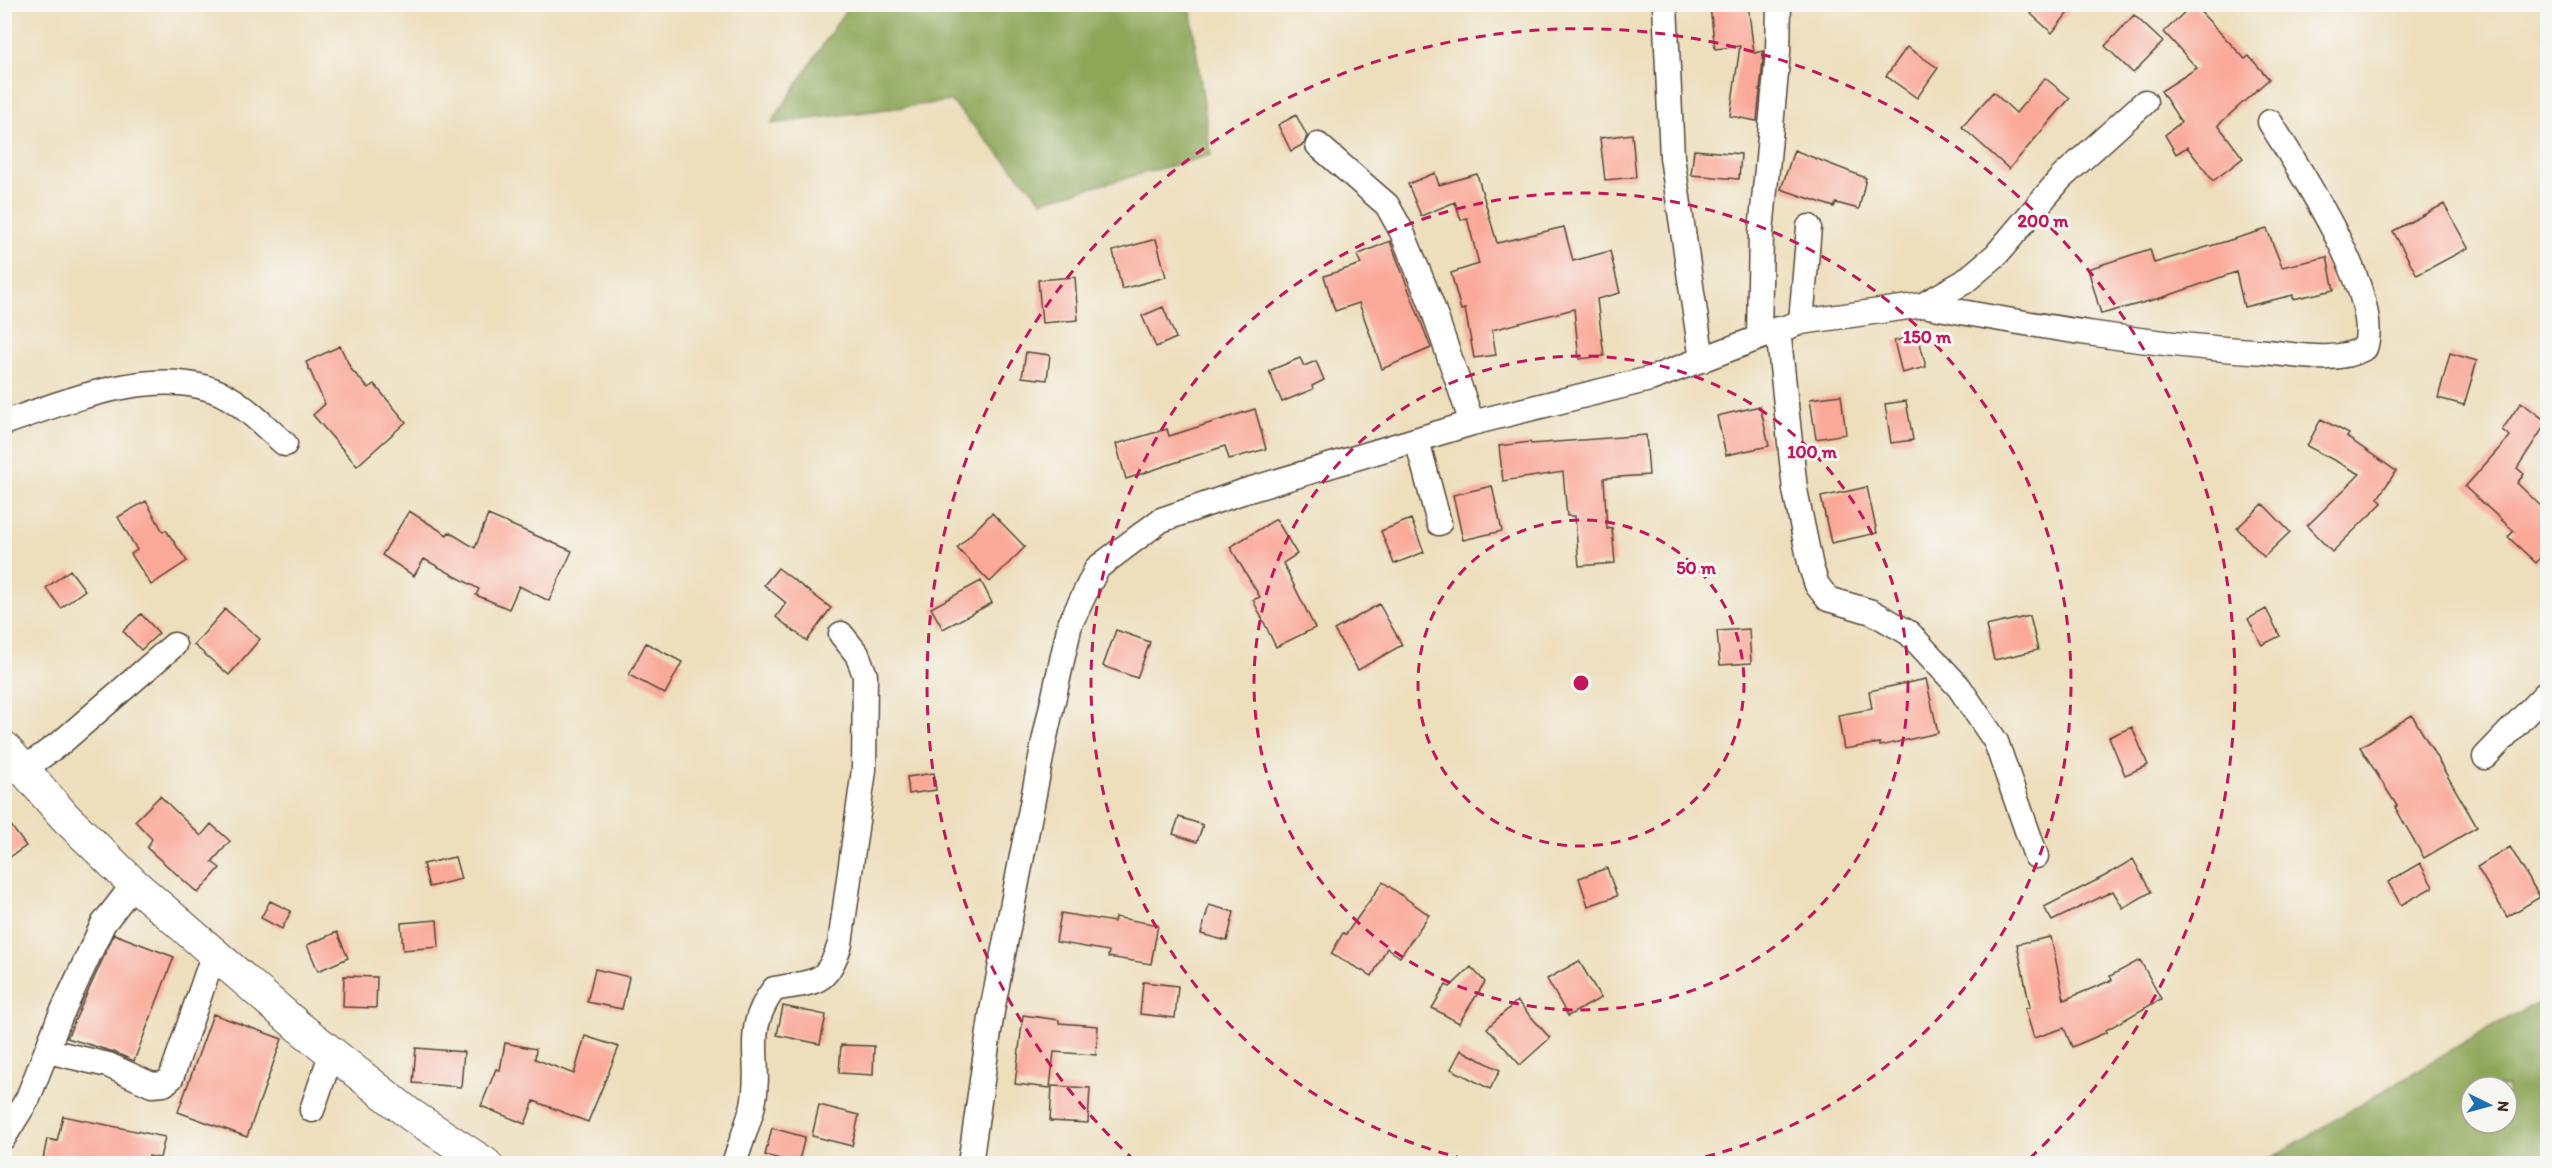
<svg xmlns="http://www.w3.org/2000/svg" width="2552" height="1168" viewBox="0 0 2552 1168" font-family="Itim,sans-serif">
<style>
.forest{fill:#8da659;stroke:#64683c;stroke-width:1.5;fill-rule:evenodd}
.building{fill:#faa898}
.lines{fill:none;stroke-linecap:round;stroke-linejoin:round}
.minor-casing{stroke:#564536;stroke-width:27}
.tertiary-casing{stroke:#564536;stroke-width:34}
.minor{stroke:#fff;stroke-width:24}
.tertiary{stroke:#fff;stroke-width:32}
.ring{fill:none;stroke:#c2185b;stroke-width:3;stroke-dasharray:10 8}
.centre{fill:#c2185b;stroke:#f6f6f2;stroke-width:3}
.ring-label{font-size:18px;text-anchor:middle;font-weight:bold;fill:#c2185b;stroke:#f6f6f2;stroke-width:6;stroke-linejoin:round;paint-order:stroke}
</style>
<rect width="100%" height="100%" fill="#f6f6f2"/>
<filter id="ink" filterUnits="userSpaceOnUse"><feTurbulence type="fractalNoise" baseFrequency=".0167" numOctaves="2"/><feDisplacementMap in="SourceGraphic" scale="12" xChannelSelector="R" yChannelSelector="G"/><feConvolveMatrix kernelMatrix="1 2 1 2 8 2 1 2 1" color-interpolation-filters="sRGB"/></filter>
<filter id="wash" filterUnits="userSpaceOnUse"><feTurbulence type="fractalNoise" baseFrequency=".008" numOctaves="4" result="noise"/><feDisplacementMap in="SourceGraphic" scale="24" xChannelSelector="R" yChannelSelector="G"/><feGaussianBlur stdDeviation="1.35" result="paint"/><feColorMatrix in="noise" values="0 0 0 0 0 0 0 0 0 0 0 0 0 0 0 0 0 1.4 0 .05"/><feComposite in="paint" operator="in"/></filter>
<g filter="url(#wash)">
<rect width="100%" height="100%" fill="#eddebc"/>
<path class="forest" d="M 849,5 L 1190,5 L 1211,155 L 1042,201 L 951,101 L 771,124 Z
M 2547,998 L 2547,1163 L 2263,1163 L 2483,1031 ZM 2471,1087 L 2507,1087 L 2507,1123 L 2471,1123 Z"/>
<g id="blocks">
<path class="building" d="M 1732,4 L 1748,4 L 1754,53 L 1764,51 L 1757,121 L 1730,116 L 1740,46 L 1715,49 L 1710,7 Z
M 2039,4 L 2075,4 L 2052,33 L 2031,14 Z
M 2193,4 L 2245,59 L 2249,56 L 2269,79 L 2218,125 L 2243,158 L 2213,181 L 2187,147 L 2176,154 L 2165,135 L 2181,122 L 2161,91 L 2197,68 L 2164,32 Z
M 2134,15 L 2163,42 L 2133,73 L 2105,46 Z
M 1907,47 L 1938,68 L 1917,98 L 1886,76 Z
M 2045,78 L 2070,98 L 2009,169 L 1962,127 L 1993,92 L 2016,113 Z
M 1296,115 L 1307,136 L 1304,144 L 1291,151 L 1278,125 Z
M 1632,134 L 1636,177 L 1605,180 L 1600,138 Z
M 1694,150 L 1741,154 L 1739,179 L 1691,175 Z
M 1794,150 L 1866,178 L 1859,209 L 1836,203 L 1834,207 L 1781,189 Z
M 1435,173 L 1439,185 L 1477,174 L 1497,243 L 1564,227 L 1573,261 L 1610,251 L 1620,293 L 1597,299 L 1604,356 L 1579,359 L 1574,309 L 1492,330 L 1496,355 L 1474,358 L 1465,309 L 1461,310 L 1451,273 L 1479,264 L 1467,218 L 1461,220 L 1455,202 L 1421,216 L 1408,184 Z
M 2444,204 L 2468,248 L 2417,275 L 2393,231 Z
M 2267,229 L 2282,267 L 2327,257 L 2334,290 L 2293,299 L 2293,295 L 2244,307 L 2236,272 L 2164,297 L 2101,314 L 2088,269 L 2150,249 L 2154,263 Z
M 1156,239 L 1166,277 L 1122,289 L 1113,251 Z
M 1390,241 L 1431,348 L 1382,369 L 1359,303 L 1335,311 L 1324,276 L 1361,264 L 1357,255 Z
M 1075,277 L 1078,320 L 1042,323 L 1038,280 Z
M 1163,307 L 1176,338 L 1156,347 L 1142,316 Z
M 1918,335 L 1926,367 L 1902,373 L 1894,341 Z
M 340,346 L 351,369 L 368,388 L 374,384 L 406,422 L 357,466 L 313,415 L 325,404 L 306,362 Z
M 1026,352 L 1050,355 L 1047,380 L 1022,377 Z
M 2450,353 L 2477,361 L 2464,405 L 2438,398 Z
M 1300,358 L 1304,366 L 1316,361 L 1324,380 L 1312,386 L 1313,389 L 1282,402 L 1269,371 Z
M 1841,395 L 1846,434 L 1816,439 L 1810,399 Z
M 1906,401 L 1913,440 L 1891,443 L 1885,404 Z
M 2521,402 L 2547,422 L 2517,468 L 2524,474 L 2517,483 L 2547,512 L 2547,550 L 2536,563 L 2508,537 L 2514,531 L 2465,487 L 2510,436 L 2502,430 Z
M 1760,406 L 1769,446 L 1726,455 L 1717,416 Z
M 1255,409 L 1266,449 L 1229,459 L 1225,446 L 1126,479 L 1116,444 L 1167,429 L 1169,436 Z
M 2321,419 L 2349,434 L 2347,437 L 2396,471 L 2378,498 L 2382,503 L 2332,552 L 2307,526 L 2360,474 L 2307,446 Z
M 1646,435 L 1649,475 L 1604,478 L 1607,529 L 1612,528 L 1615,563 L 1579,566 L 1575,516 L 1567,516 L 1563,472 L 1503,481 L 1499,446 L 1530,442 L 1531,444 Z
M 1492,486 L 1502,531 L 1463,540 L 1453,495 Z
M 1867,487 L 1877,533 L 1831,543 L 1821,497 Z
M 146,501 L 163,532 L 166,530 L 187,561 L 151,585 L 131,554 L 137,550 L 118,517 Z
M 2263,504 L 2290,532 L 2264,557 L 2237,528 Z
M 409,511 L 447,535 L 449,532 L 475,548 L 488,515 L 572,551 L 549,601 L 519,586 L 509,609 L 476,595 L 479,589 L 424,559 L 414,576 L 382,555 Z
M 992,513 L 1025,547 L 990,582 L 957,548 Z
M 1276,519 L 1297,554 L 1283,563 L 1315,628 L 1276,647 L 1253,600 L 1260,597 L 1230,547 Z
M 1411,519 L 1424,552 L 1394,564 L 1381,531 Z
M 778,568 L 831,608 L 807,641 L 776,617 L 786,603 L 764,585 Z
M 70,570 L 85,590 L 61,608 L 46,588 Z
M 981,581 L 992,603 L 943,629 L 931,608 Z
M 1379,604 L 1402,645 L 1358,670 L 1334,630 Z
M 225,609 L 260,639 L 229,675 L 194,645 Z
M 2266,609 L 2280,636 L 2262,645 L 2248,619 Z
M 141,614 L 159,633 L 141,650 L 123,631 Z
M 2030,616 L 2038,650 L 1994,660 L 1986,626 Z
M 1749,629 L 1751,663 L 1720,665 L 1717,631 Z
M 1116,630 L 1150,642 L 1137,678 L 1103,666 Z
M 646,643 L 682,662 L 665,694 L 629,675 Z
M 1926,679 L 1938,733 L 1880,746 L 1880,743 L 1844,749 L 1838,715 L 1872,709 L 1869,691 Z
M 2412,715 L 2477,827 L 2424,858 L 2395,807 L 2397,806 L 2360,747 Z
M 2132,727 L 2148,765 L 2125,775 L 2109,737 Z
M 934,773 L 936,790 L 909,794 L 907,777 Z
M 160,796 L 201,836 L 211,824 L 230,841 L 212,862 L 220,868 L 198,893 L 147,848 L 152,839 L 135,821 Z
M 4,816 L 26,846 L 4,861 Z
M 1179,817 L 1203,825 L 1197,842 L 1173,834 Z
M 2510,847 L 2540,897 L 2507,917 L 2477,867 Z
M 455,857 L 461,879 L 429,887 L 423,864 Z
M 2133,859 L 2151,892 L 2123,908 L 2113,891 L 2052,921 L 2044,907 L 2105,876 Z
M 2420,863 L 2433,887 L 2401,905 L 2388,882 Z
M 1607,868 L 1617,896 L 1588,906 L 1579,878 Z
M 1383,882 L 1429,915 L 1400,957 L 1387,948 L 1372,976 L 1331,954 L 1343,933 L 1346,934 Z
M 270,901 L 291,911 L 282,929 L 261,918 Z
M 1209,905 L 1234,912 L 1227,941 L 1201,934 Z
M 1061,913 L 1114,922 L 1115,917 L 1158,925 L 1151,964 L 1108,957 L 1109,951 L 1056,942 Z
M 437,920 L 439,947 L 403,950 L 401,923 Z
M 337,932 L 348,958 L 318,971 L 307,945 Z
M 114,934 L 174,957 L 134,1061 L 114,1052 L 67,1038 Z
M 2051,937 L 2064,1000 L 2112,980 L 2110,976 L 2140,960 L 2161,999 L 2106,1030 L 2107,1032 L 2072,1047 L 2064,1028 L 2034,1038 L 2025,1009 L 2030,1007 L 2017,944 Z
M 1579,961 L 1601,998 L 1568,1016 L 1547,979 Z
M 1471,967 L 1485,982 L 1459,1023 L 1432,1008 L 1446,985 L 1450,987 Z
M 595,969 L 629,977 L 622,1009 L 587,1002 Z
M 344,976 L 377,977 L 376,1008 L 343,1007 Z
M 1143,982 L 1178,986 L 1175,1018 L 1140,1014 Z
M 1517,1001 L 1550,1038 L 1520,1065 L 1487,1028 Z
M 783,1006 L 826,1015 L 820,1044 L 777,1035 Z
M 213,1014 L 282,1039 L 247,1137 L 178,1112 Z
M 1023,1015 L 1059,1020 L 1059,1023 L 1098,1026 L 1096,1055 L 1054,1052 L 1050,1088 L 1015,1084 Z
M 585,1036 L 619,1047 L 588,1122 L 534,1101 L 525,1124 L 481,1106 L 496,1069 L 500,1070 L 505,1043 L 536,1049 L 535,1059 L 574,1074 Z
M 841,1045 L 874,1046 L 873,1075 L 839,1073 Z
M 416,1048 L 464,1052 L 461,1087 L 413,1083 Z
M 1461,1050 L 1500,1070 L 1490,1089 L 1451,1069 Z
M 1052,1086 L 1090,1088 L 1088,1123 L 1050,1121 Z
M 819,1105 L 859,1115 L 852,1146 L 812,1136 Z
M 63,1116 L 165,1137 L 160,1158 L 149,1156 L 147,1164 L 42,1164 L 47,1139 L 57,1141 Z
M 772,1128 L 805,1137 L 798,1164 L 765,1155 Z"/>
</g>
</g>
<g filter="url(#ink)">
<use href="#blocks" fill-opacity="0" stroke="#564536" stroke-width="1.5"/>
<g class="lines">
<defs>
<path id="minor" d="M 1665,4 L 1672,157 L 1702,360
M 1318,145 L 1387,205 L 1402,232 L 1431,303 L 1472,423
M 1923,305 C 2036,326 2150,345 2266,352 C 2297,355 2336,364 2365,348 C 2384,296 2298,168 2270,122
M 1801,322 L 1809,227
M 1778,329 L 1795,490 L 1811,567 L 1817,585 L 1828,599 L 1872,612 L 1909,633 L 1959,687 L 1996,742 L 2036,856
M 1759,336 L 1761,232 L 1778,52 L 1779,4
M 4,423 C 67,401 164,361 228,397 C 248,408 267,429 285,444
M 1417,440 L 1439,523
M 2485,757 L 2548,691
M 24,769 L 63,741 L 174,645
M 48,1051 L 108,1065 L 152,1085 L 164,1084 L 171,1078 L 214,953
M 312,1110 L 332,1052
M 4,1137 L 28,1098 L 59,1019 L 103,924 L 134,884
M 734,1164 C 740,1144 748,1125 753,1105 C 763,1059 741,1032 774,989 C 815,981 826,987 840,944 L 864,770 L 865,675 L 857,654 L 841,634
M 970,1164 L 992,1011 L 1045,737 L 1070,624 L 1097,568 L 1161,520 L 1242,492 L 1472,423 L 1650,379 L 1801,322 L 1923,305 L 1964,282 L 1996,255 L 2061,178 L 2145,102"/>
<path id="tertiary" d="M 4,747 L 65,817 L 134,884 L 299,1027 L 411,1115 L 486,1164"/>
</defs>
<use href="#minor" class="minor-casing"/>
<use href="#tertiary" class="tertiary-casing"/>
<use href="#minor" class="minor"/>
<use href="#tertiary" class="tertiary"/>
</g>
</g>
<g class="ring">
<circle cx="1581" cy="683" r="163"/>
<circle cx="1581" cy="683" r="327"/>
<path d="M1483 1163A490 490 0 1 1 1679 1163"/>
<path d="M1135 1161A654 654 0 1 1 2027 1161"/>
</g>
<circle cx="1581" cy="683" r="9" class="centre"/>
<g class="ring-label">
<text x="2043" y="227">200 m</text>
<text x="1927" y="343">150 m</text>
<text x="1812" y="458">100 m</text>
<text x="1696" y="574">50 m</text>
</g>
<rect width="2552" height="1168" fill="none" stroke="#f6f6f2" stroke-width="24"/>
<g transform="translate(2489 1105) rotate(95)"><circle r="28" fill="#f6f6f2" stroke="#aba49d" stroke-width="1.5"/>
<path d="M0-4.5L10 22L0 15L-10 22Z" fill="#1f6fb2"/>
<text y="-9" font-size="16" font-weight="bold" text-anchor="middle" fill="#3b2a1e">N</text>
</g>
</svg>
